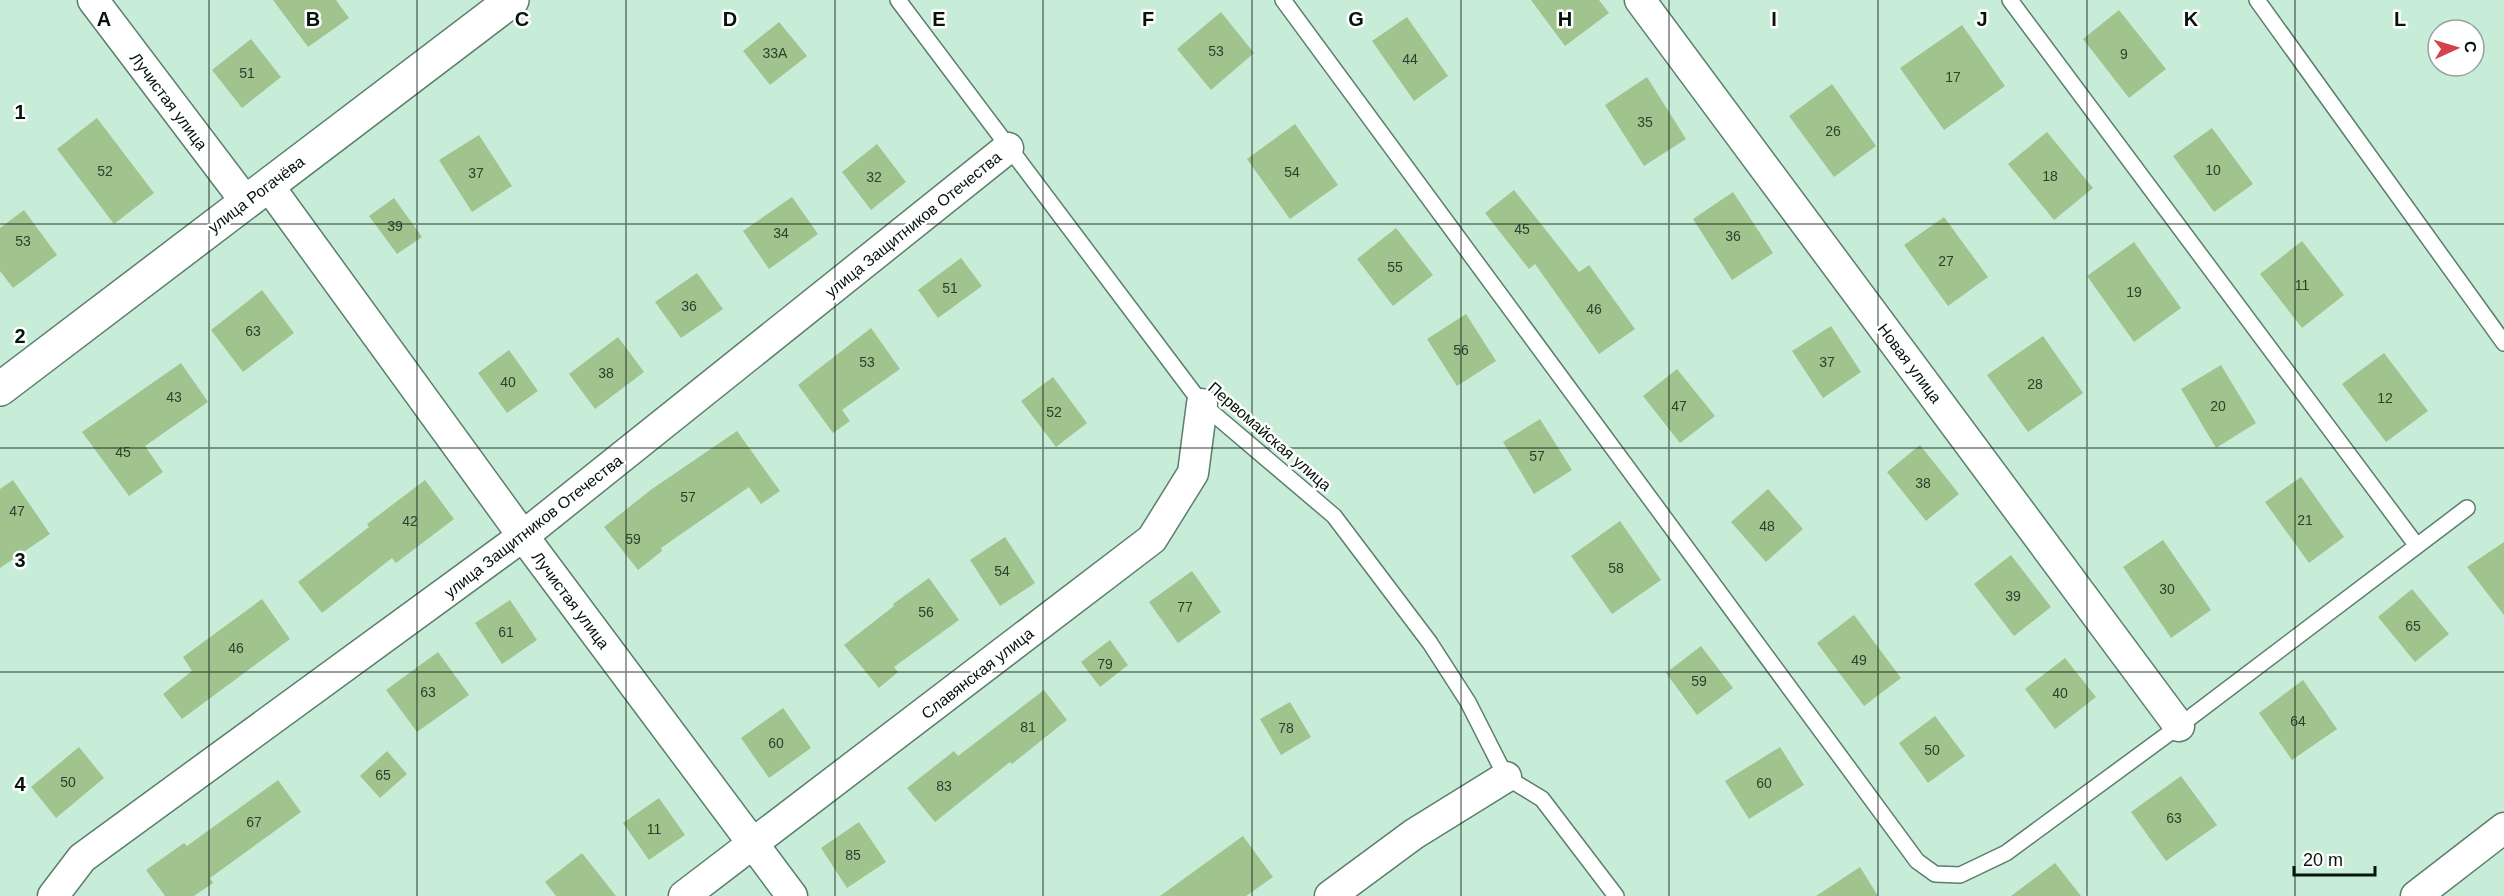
<svg xmlns="http://www.w3.org/2000/svg" width="2504" height="896" viewBox="0 0 2504 896" font-family="Arial,sans-serif">
<style>
.building{fill:#a1c38e}
.lines{fill:none;stroke-linecap:round;stroke-linejoin:round}
.service-casing{stroke:#5b7e6c;stroke-width:18}
.minor-casing{stroke:#5b7e6c;stroke-width:33}
.tertiary-casing{stroke:#5b7e6c;stroke-width:36}
.service{stroke:#fff;stroke-width:15}
.minor{stroke:#fff;stroke-width:30}
.tertiary{stroke:#fff;stroke-width:33}
.grid{fill:none;stroke:#06140d;stroke-width:1.5;stroke-opacity:0.55}
.labels{text-anchor:middle;stroke-width:5;stroke-linejoin:round;paint-order:stroke}
.number-label{font-size:14px;fill:#2d402d}
.street-label{font-size:16px;fill:#06140d;stroke:#fff}
.grid-label{font-size:20px;text-anchor:middle;font-weight:bold;fill:#06140d;stroke:#fff;stroke-width:5;stroke-linejoin:round;paint-order:stroke}
</style>
<rect width="100%" height="100%" fill="#c7edd9"/>
<path class="building" d="M 273,0 L 336,0 L 349,18 L 308,47 Z
M 1531,0 L 1599,0 L 1609,13 L 1565,46 Z
M 2119,10 L 2166,69 L 2129,98 L 2083,39 Z
M 1221,12 L 1254,53 L 1211,90 L 1177,49 Z
M 1407,17 L 1448,76 L 1414,101 L 1372,41 Z
M 779,22 L 807,56 L 770,85 L 743,51 Z
M 1962,25 L 2005,86 L 1944,130 L 1900,68 Z
M 251,39 L 281,77 L 242,108 L 212,70 Z
M 1647,77 L 1686,139 L 1644,166 L 1605,105 Z
M 1832,84 L 1876,146 L 1834,177 L 1789,116 Z
M 97,118 L 154,193 L 114,224 L 57,149 Z
M 1295,124 L 1338,185 L 1290,219 L 1247,159 Z
M 2212,128 L 2253,184 L 2214,212 L 2173,156 Z
M 2047,132 L 2093,188 L 2054,220 L 2008,164 Z
M 479,135 L 512,186 L 472,212 L 439,160 Z
M 877,144 L 906,182 L 871,210 L 842,172 Z
M 1514,190 L 1579,272 L 1589,265 L 1635,329 L 1599,354 L 1535,264 L 1529,269 L 1485,213 Z
M 1733,192 L 1773,253 L 1732,280 L 1693,219 Z
M 792,197 L 818,234 L 769,269 L 743,231 Z
M 394,198 L 422,237 L 397,254 L 369,216 Z
M 24,210 L 57,255 L 13,288 L 0,271 L 0,228 Z
M 1944,217 L 1988,277 L 1948,306 L 1904,245 Z
M 1396,228 L 1433,275 L 1393,306 L 1357,259 Z
M 2302,241 L 2344,295 L 2302,328 L 2260,274 Z
M 2134,242 L 2181,308 L 2134,342 L 2087,276 Z
M 961,258 L 982,286 L 938,318 L 918,290 Z
M 697,273 L 723,309 L 681,338 L 655,302 Z
M 262,290 L 294,333 L 243,372 L 211,330 Z
M 1466,314 L 1496,361 L 1457,386 L 1427,339 Z
M 1831,326 L 1861,372 L 1823,398 L 1792,351 Z
M 871,328 L 900,369 L 842,410 L 850,421 L 833,433 L 798,385 Z
M 2043,336 L 2083,393 L 2028,432 L 1987,375 Z
M 618,337 L 644,372 L 595,409 L 569,374 Z
M 509,350 L 538,391 L 507,413 L 478,373 Z
M 2384,353 L 2428,411 L 2386,442 L 2342,384 Z
M 181,363 L 208,402 L 145,446 L 163,472 L 129,496 L 82,432 Z
M 2221,365 L 2256,423 L 2216,448 L 2181,389 Z
M 1677,369 L 1715,416 L 1680,443 L 1643,396 Z
M 1053,377 L 1087,423 L 1056,447 L 1021,401 Z
M 1540,419 L 1572,470 L 1534,494 L 1503,442 Z
M 737,431 L 780,491 L 761,504 L 749,487 L 661,548 L 662,551 L 638,570 L 604,527 L 652,489 Z
M 1920,445 L 1959,494 L 1926,521 L 1887,472 Z
M 2301,477 L 2344,537 L 2309,563 L 2265,502 Z
M 13,480 L 50,534 L 0,568 L 0,489 Z
M 425,480 L 454,519 L 396,563 L 392,558 L 322,613 L 298,582 L 369,527 L 367,524 Z
M 1768,489 L 1803,529 L 1766,562 L 1731,522 Z
M 1620,521 L 1661,580 L 1612,614 L 1571,556 Z
M 1005,537 L 1035,583 L 1000,606 L 970,560 Z
M 2163,540 L 2211,610 L 2171,638 L 2123,567 Z
M 2504,542 L 2504,615 L 2467,567 Z
M 2011,555 L 2051,607 L 2014,636 L 1974,584 Z
M 1192,571 L 1221,612 L 1178,643 L 1149,602 Z
M 929,578 L 959,620 L 894,667 L 898,672 L 879,688 L 844,645 L 894,606 L 893,604 Z
M 2412,589 L 2449,634 L 2415,662 L 2378,617 Z
M 262,599 L 290,639 L 182,719 L 163,694 L 192,671 L 183,657 Z
M 510,600 L 537,640 L 502,664 L 475,623 Z
M 1854,615 L 1901,678 L 1864,706 L 1817,643 Z
M 1110,640 L 1128,665 L 1100,687 L 1081,662 Z
M 1701,646 L 1733,688 L 1697,715 L 1666,673 Z
M 438,652 L 469,695 L 417,732 L 386,690 Z
M 2065,658 L 2096,697 L 2055,729 L 2025,689 Z
M 2303,680 L 2337,729 L 2292,760 L 2259,713 Z
M 1044,690 L 1067,720 L 1012,764 L 1010,762 L 935,822 L 907,788 L 954,751 L 958,756 Z
M 1290,702 L 1311,737 L 1281,755 L 1260,719 Z
M 783,708 L 811,748 L 769,778 L 741,738 Z
M 1935,716 L 1965,756 L 1928,783 L 1899,743 Z
M 79,747 L 104,778 L 56,818 L 31,787 Z
M 1780,747 L 1804,785 L 1749,819 L 1725,781 Z
M 387,751 L 407,774 L 380,798 L 360,776 Z
M 2181,776 L 2217,825 L 2166,861 L 2131,812 Z
M 278,780 L 301,812 L 210,878 L 213,883 L 194,896 L 165,896 L 146,870 L 184,843 L 187,846 Z
M 659,798 L 685,835 L 649,860 L 623,823 Z
M 859,822 L 886,862 L 847,888 L 821,848 Z
M 1243,836 L 1273,877 L 1246,896 L 1160,896 Z
M 582,853 L 616,896 L 556,896 L 545,882 Z
M 2055,863 L 2081,896 L 2011,896 Z
M 1860,867 L 1878,896 L 1816,896 Z"/>
<g class="lines">
<defs>
<path id="service" d="M 898,0 L 1202,404 L 1334,516 L 1430,643 L 1468,702 L 1506,777 L 1542,799 L 1616,896
M 1283,0 L 1917,861 L 1935,874 L 1960,875 L 2006,853 L 2179,726 L 2467,508
M 2010,0 L 2417,546
M 2257,0 L 2504,343"/>
<path id="minor" d="M 93,0 L 246,202
M 1640,0 L 2179,726
M 268,185 L 523,536 L 792,896
M 53,896 L 82,858 L 523,536 L 1008,148
M 684,896 L 1152,539 L 1193,473 L 1202,404
M 1330,896 L 1414,834 L 1506,777
M 2416,896 L 2504,828"/>
<path id="tertiary" d="M 0,389 L 512,0"/>
</defs>
<use href="#service" class="service-casing"/>
<use href="#minor" class="minor-casing"/>
<use href="#tertiary" class="tertiary-casing"/>
<use href="#service" class="service"/>
<use href="#minor" class="minor"/>
<use href="#tertiary" class="tertiary"/>
</g>
<path class="grid" d="M 209,0 L 209,896M 417,0 L 417,896M 626,0 L 626,896M 835,0 L 835,896M 1043,0 L 1043,896M 1252,0 L 1252,896M 1461,0 L 1461,896M 1669,0 L 1669,896M 1878,0 L 1878,896M 2087,0 L 2087,896M 2295,0 L 2295,896M 0,224 L 2504,224M 0,448 L 2504,448M 0,672 L 2504,672"/>
<g class="labels">
<g class="number-label">
<text x="1216" y="56">53</text>
<text x="775" y="58">33А</text>
<text x="2124" y="59">9</text>
<text x="1410" y="64">44</text>
<text x="247" y="78">51</text>
<text x="1953" y="82">17</text>
<text x="1645" y="127">35</text>
<text x="1833" y="136">26</text>
<text x="2213" y="175">10</text>
<text x="105" y="176">52</text>
<text x="1292" y="177">54</text>
<text x="476" y="178">37</text>
<text x="2050" y="181">18</text>
<text x="874" y="182">32</text>
<text x="395" y="231">39</text>
<text x="1522" y="234">45</text>
<text x="781" y="238">34</text>
<text x="1733" y="241">36</text>
<text x="23" y="246">53</text>
<text x="1946" y="266">27</text>
<text x="1395" y="272">55</text>
<text x="2302" y="290">11</text>
<text x="950" y="293">51</text>
<text x="2134" y="297">19</text>
<text x="689" y="311">36</text>
<text x="1594" y="314">46</text>
<text x="253" y="336">63</text>
<text x="1461" y="355">56</text>
<text x="867" y="367">53</text>
<text x="1827" y="367">37</text>
<text x="606" y="378">38</text>
<text x="508" y="387">40</text>
<text x="2035" y="389">28</text>
<text x="174" y="402">43</text>
<text x="2385" y="403">12</text>
<text x="1679" y="411">47</text>
<text x="2218" y="411">20</text>
<text x="1054" y="417">52</text>
<text x="123" y="457">45</text>
<text x="1537" y="461">57</text>
<text x="1923" y="488">38</text>
<text x="688" y="502">57</text>
<text x="17" y="516">47</text>
<text x="2305" y="525">21</text>
<text x="410" y="526">42</text>
<text x="1767" y="531">48</text>
<text x="633" y="544">59</text>
<text x="1616" y="573">58</text>
<text x="1002" y="576">54</text>
<text x="2167" y="594">30</text>
<text x="2013" y="601">39</text>
<text x="1185" y="612">77</text>
<text x="926" y="617">56</text>
<text x="2413" y="631">65</text>
<text x="506" y="637">61</text>
<text x="236" y="653">46</text>
<text x="1859" y="665">49</text>
<text x="1105" y="669">79</text>
<text x="1699" y="686">59</text>
<text x="428" y="697">63</text>
<text x="2060" y="698">40</text>
<text x="2298" y="726">64</text>
<text x="1028" y="732">81</text>
<text x="1286" y="733">78</text>
<text x="776" y="748">60</text>
<text x="1932" y="755">50</text>
<text x="383" y="780">65</text>
<text x="68" y="787">50</text>
<text x="1764" y="788">60</text>
<text x="944" y="791">83</text>
<text x="2174" y="823">63</text>
<text x="254" y="827">67</text>
<text x="654" y="834">11</text>
<text x="853" y="860">85</text>
</g>
<g class="street-label">
<text transform="translate(169 101) rotate(53)" y="6">Лучистая улица</text>
<text transform="translate(256 194) rotate(-37)" y="6">улица Рогачёва</text>
<text transform="translate(913 224) rotate(-39)" y="6">улица Защитников Отечества</text>
<text transform="translate(1910 363) rotate(53)" y="6">Новая улица</text>
<text transform="translate(1270 436) rotate(41)" y="6">Первомайская улица</text>
<text transform="translate(533 526) rotate(-38)" y="6">улица Защитников Отечества</text>
<text transform="translate(571 600) rotate(53)" y="6">Лучистая улица</text>
<text transform="translate(977 673) rotate(-38)" y="6">Славянская улица</text>
</g>
</g>
<g class="grid-label">
<text x="104" y="26">A</text>
<text x="313" y="26">B</text>
<text x="522" y="26">C</text>
<text x="730" y="26">D</text>
<text x="939" y="26">E</text>
<text x="1148" y="26">F</text>
<text x="1356" y="26">G</text>
<text x="1565" y="26">H</text>
<text x="1774" y="26">I</text>
<text x="1982" y="26">J</text>
<text x="2191" y="26">K</text>
<text x="2400" y="26">L</text>
<text x="20" y="119">1</text>
<text x="20" y="343">2</text>
<text x="20" y="567">3</text>
<text x="20" y="791">4</text>
</g>
<g transform="translate(2456 48) rotate(86)"><circle r="28" fill="#ffffff" stroke="#9ba19e" stroke-width="1.5"/>
<path d="M0-4.5L10 22L0 15L-10 22Z" fill="#d3434b"/>
<text y="-9" font-size="16" font-weight="bold" text-anchor="middle" fill="#06140d">С</text>
</g>
<path d="M2294 866v9h81v-9" fill="none" stroke="#06140d" stroke-width="3"/>
<text x="2303" y="866" font-size="18" fill="#06140d" stroke="#ffffff" stroke-width="4.5" paint-order="stroke">20 m</text>
</svg>
